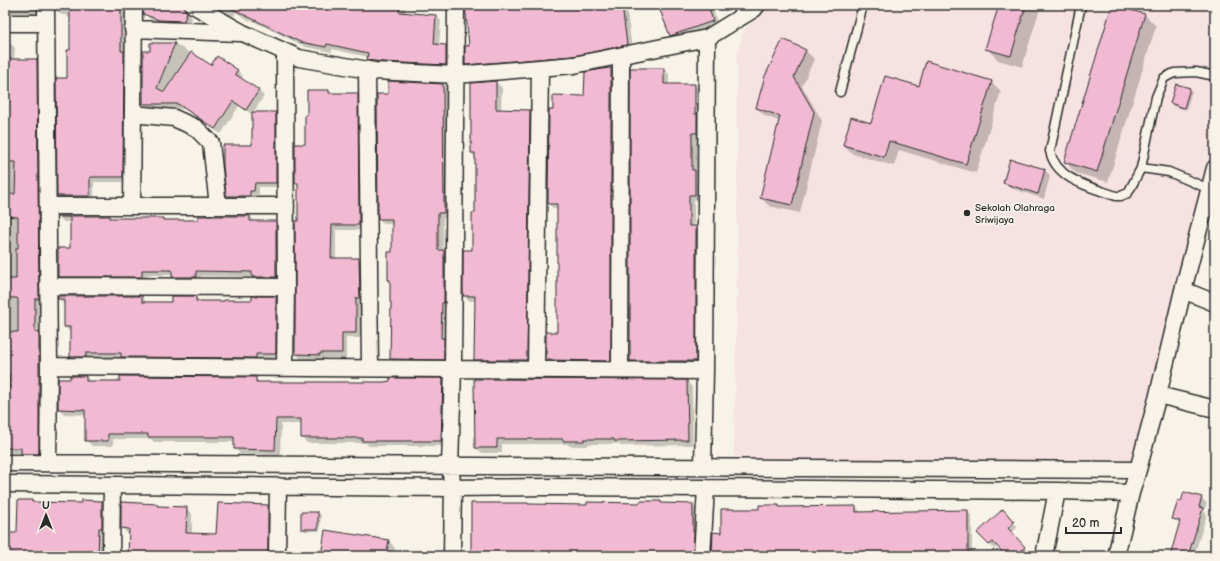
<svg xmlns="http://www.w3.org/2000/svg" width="1220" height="561" viewBox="0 0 1220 561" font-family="'Balsamiq Sans',sans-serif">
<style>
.built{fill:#f6e2e1}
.shadow{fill:#0003}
.building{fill:#f2bad2;stroke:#2b2b2b}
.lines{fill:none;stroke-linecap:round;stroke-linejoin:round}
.service-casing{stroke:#2b2b2b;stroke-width:11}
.minor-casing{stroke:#2b2b2b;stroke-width:19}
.service{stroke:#f7f3e8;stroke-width:8}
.minor{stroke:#f7f3e8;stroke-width:16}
.poi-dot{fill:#2b2b2b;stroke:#f7f3e8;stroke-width:1.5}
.labels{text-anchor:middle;stroke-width:3.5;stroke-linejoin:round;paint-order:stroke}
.poi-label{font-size:10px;fill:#2b2b2b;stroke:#f7f3e8;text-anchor:start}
</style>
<rect width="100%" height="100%" fill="#f7f3e8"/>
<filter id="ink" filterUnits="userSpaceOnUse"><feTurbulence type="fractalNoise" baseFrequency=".025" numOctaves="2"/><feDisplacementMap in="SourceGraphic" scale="8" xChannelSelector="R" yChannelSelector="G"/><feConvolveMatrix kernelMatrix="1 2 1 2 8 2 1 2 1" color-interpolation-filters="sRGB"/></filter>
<g filter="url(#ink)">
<path class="built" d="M 768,5 L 1215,5 L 1215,134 L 1154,392 L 1133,459 L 1128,463 L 740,458 L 734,455 L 737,292 L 737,54 L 744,30 Z"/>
<path class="shadow" d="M 5,5 L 43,5 L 41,15 L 29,15 L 27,13 L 5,13 Z
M 56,5 L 129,5 L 129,18 L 126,18 L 127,182 L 94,182 L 94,201 L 63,201 L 58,196 L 57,79 L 68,80 L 71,51 L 71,20 L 66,15 L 62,15 L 56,10 Z
M 148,5 L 191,5 L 188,12 L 192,18 L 189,26 L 165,25 L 150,19 L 145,14 Z
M 213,5 L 399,5 L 398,17 L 400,17 L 401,5 L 406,5 L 405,13 L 436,15 L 441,21 L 439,45 L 446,46 L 451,51 L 451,70 L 373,65 L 368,59 L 368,57 L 332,49 L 332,52 L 306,47 L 251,20 L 250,21 L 236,12 L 233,18 Z
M 479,5 L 656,5 L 627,11 L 632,50 L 472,70 L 466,64 Z
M 659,5 L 711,5 L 719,27 L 677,41 L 671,35 Z
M 1000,5 L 1041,5 L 1022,67 L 998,60 L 987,49 Z
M 1145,15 L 1156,26 L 1108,182 L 1076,173 L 1065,162 Z
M 783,40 L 806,51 L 814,59 L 802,86 L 822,121 L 800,213 L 769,206 L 761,198 L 779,121 L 765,116 L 757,108 Z
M 5,42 L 9,42 L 15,48 L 14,60 L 37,60 L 42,65 L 44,304 L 40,304 L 40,334 L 44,338 L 44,459 L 27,459 L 22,453 L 5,453 Z
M 151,44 L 176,44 L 211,67 L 237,70 L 243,76 L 241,79 L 259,91 L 264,96 L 253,113 L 275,113 L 280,118 L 280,187 L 259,187 L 259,196 L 255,196 L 255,201 L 232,201 L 227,196 L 224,165 L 253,146 L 253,115 L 239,106 L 221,134 L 184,109 L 149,109 L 144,103 L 151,52 Z
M 611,69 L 616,74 L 615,366 L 552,365 L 547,360 L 558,333 L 558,209 L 554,209 L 549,204 L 554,111 L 585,97 L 586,73 Z
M 663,69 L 669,74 L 669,85 L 695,85 L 700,90 L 702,138 L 697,138 L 697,174 L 700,177 L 700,200 L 694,200 L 694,227 L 701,232 L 701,366 L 636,366 L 631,361 Z
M 496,82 L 502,88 L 501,110 L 530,111 L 535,116 L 532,365 L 481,365 L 475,359 L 476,301 L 470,301 L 464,296 L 473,251 L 476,214 L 476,158 L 472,153 Z
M 991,82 L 1001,91 L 976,173 L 899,150 L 894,166 L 853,154 L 844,145 L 872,125 Z
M 443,85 L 448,90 L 449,218 L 443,218 L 443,251 L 449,256 L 448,364 L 396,364 L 391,359 L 392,303 L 390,302 L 390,282 L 389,280 L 389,253 L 393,253 L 393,224 L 384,224 L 379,219 L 388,95 Z
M 1189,89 L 1192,91 L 1186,110 L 1173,106 L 1171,103 Z
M 329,91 L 332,94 L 357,94 L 363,100 L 364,230 L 336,230 L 336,259 L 359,259 L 364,265 L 365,303 L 361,303 L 361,338 L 346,338 L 346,358 L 325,358 L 325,360 L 301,359 L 296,354 L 296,222 L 299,222 L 299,185 L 296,182 L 306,145 L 308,116 Z
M 1045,170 L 1050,176 L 1044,199 L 1010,188 L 1004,183 Z
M 58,216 L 110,216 L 112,219 L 162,219 L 165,221 L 199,221 L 250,216 L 255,222 L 276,222 L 281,227 L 281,282 L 259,282 L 253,277 L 201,276 L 201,282 L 178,282 L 173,277 L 173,275 L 147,275 L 147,282 L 64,282 L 59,276 L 71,249 L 71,222 L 64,222 Z
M 142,297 L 147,303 L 172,303 L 196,297 L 200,302 L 253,301 L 276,297 L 281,303 L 281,359 L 261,359 L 261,363 L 127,362 L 123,358 L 91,357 L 91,362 L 76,362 L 71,356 L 70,332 L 65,327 L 64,304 L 59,299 Z
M 71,377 L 86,377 L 91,382 L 255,378 L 260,383 L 384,383 L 443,380 L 448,385 L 446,446 L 369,446 L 366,443 L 307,443 L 302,438 L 302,424 L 281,424 L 280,455 L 240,454 L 235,448 L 235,442 L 154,442 L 151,439 L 113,439 L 113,446 L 92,446 L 86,440 L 86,415 L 64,414 L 59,409 L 71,380 Z
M 475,380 L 687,381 L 692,387 L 693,445 L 620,446 L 619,444 L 588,444 L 588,446 L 570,446 L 567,444 L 502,444 L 502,453 L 482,453 L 476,448 Z
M 1201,498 L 1207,503 L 1204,511 L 1207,514 L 1194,556 L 1171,556 L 1181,524 L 1174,519 L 1181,503 Z
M 31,501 L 33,503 L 82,504 L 102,502 L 107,507 L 103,556 L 5,556 L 5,534 L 17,534 Z
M 660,502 L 662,504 L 692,505 L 698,510 L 698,556 L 472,556 L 529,505 L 588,506 Z
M 156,505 L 158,507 L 186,508 L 192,514 L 192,534 L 217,535 L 268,506 L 274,512 L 273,556 L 129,556 L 130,534 L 128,534 L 122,528 Z
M 856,507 L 861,512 L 967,511 L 972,516 L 972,556 L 812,556 L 812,508 Z
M 302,513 L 318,513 L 321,515 L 320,531 L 305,531 L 302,528 Z
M 1007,515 L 1018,527 L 1011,533 L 1029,552 L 1025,556 L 1007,556 L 998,546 L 994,549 L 979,533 Z
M 389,541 L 395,548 L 394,556 L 322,556 Z"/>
<path class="building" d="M 70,5 L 121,5 L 121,51 L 124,51 L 123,177 L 90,177 L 90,196 L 57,196 L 56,78 L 67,78 L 67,50 L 70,50 Z
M 143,5 L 184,5 L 185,10 L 187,12 L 184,21 L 159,20 L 143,14 Z
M 224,5 L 400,5 L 399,12 L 436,15 L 434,44 L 446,45 L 446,65 L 383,62 L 367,60 L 368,53 L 327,44 L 326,47 L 300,42 Z
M 465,5 L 622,5 L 627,45 L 573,56 L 465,65 L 465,46 L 469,46 Z
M 658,5 L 708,5 L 713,21 L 670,36 Z
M 999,5 L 1026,5 L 1011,56 L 985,49 Z
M 1112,5 L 1145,14 L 1097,172 L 1064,162 Z
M 783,39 L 806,50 L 794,77 L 814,112 L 792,205 L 760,198 L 780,116 L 756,108 L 765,76 Z
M 150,43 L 175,43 L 157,88 L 164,92 L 191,52 L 211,65 L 217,56 L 238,70 L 235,74 L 259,90 L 246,110 L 233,101 L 215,129 L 178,104 L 143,104 L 143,51 L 150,51 Z
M 5,59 L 37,59 L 39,299 L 35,299 L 35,332 L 39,332 L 39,454 L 21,454 L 21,448 L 5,448 L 5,412 L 9,412 L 9,374 L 5,374 L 5,360 L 8,360 L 8,332 L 18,332 L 18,299 L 17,298 L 5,298 L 5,279 L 16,279 L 16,248 L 18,248 L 18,217 L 5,216 L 5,194 L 15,194 L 16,162 L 5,162 Z
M 926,61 L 992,81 L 966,164 L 889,141 L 884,157 L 843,145 L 851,117 L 871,123 L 885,76 L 919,86 Z
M 609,68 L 611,68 L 611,361 L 546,360 L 546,332 L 557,332 L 557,204 L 548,204 L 549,110 L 553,110 L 553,95 L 584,96 L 585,72 Z
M 630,68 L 664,68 L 664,84 L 695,84 L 695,114 L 697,114 L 697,133 L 692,133 L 692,170 L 695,170 L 695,195 L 689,195 L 689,226 L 696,226 L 696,361 L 630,361 Z
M 388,81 L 443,84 L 444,213 L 438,213 L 438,250 L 444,250 L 444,303 L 442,303 L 441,338 L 444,338 L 444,360 L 390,359 L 391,302 L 390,302 L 390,280 L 388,280 L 388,252 L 392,252 L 392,219 L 378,219 L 377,94 L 388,94 Z
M 496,81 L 496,109 L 530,110 L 527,360 L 474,360 L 475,296 L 463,296 L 463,250 L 472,250 L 472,213 L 475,213 L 475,153 L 471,153 L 471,83 Z
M 1176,84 L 1190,88 L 1184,108 L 1170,103 Z
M 307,90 L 329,90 L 329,93 L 358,93 L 359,225 L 332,225 L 331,258 L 359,258 L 360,298 L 356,298 L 356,333 L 342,333 L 342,353 L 320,353 L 320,355 L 295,354 L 295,221 L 298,221 L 298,183 L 295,183 L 295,144 L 305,144 L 305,115 L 307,115 Z
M 252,112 L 276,112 L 276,183 L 255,183 L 254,191 L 250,191 L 250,196 L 226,196 L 223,165 L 223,145 L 252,145 Z
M 1010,159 L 1045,169 L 1038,194 L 1003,183 Z
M 57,216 L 110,216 L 110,218 L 163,218 L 163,220 L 198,220 L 198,216 L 250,216 L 250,221 L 276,221 L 276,277 L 252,277 L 252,272 L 196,271 L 196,277 L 172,277 L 172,270 L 142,270 L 142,277 L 58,277 L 58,248 L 70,248 L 70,217 L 57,217 Z
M 58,296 L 142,296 L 142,302 L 171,302 L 171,296 L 196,296 L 196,301 L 224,301 L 224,300 L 252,300 L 252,296 L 276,296 L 276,354 L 256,354 L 256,358 L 121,357 L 121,353 L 86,353 L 86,357 L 70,357 L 70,327 L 64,327 L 64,299 L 58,299 Z
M 70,376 L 86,376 L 86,381 L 120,381 L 120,376 L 256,377 L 256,382 L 384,382 L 390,381 L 390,378 L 443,378 L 441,441 L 362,441 L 362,438 L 301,438 L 301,419 L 276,419 L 275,450 L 234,449 L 234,437 L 148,437 L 148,434 L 108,434 L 108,441 L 85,441 L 85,410 L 58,409 L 58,379 L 70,379 Z
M 474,379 L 687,380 L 688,440 L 614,441 L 614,439 L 584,439 L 584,441 L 563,441 L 563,439 L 497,439 L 497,448 L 475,448 Z
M 1184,492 L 1202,497 L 1199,507 L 1203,508 L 1188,556 L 1170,556 L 1180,521 L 1172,519 L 1178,501 L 1181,502 Z
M 18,500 L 32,500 L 32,502 L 81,503 L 81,500 L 102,501 L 102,528 L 99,528 L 98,555 L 78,555 L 78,553 L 35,552 L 35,556 L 16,556 L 16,554 L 5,554 L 5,533 L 16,533 L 17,531 Z
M 640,501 L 661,501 L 661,503 L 693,504 L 693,532 L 694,532 L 693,556 L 471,556 L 471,503 L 528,503 L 528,504 L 587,505 L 587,502 L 640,503 Z
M 121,502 L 157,504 L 157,506 L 187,507 L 186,533 L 216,534 L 218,503 L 268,505 L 268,556 L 128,556 L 129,529 L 121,528 Z
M 759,505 L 779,505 L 779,507 L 856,506 L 856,512 L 968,510 L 968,556 L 712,556 L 713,532 L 721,533 L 721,509 L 759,509 Z
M 1003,509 L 1014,522 L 1008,528 L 1025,547 L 1016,556 L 1006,556 L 993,542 L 989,545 L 977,533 Z
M 301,512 L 318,512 L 318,529 L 301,529 Z
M 325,530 L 389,540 L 386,556 L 321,556 Z"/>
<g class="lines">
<defs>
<path id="service" d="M 1081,5 L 1050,151 C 1056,180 1091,187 1116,196 L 1121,196 L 1128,193 L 1141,168 L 1169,172 L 1209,189
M 840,92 L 863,5
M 1141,168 L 1156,97 L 1164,78 L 1174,73 L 1196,72 L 1215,76"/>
<path id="minor" d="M 46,5 L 49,366 L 48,463
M 193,5 L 243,33 L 299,58 L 374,71 L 456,75 L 574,65 L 707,38 L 754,9 L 757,5
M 5,23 L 46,23
M 133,29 L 240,33
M 367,70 L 370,368
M 133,114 L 174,118 L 196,128 L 211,143 L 218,206
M 48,206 L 286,206
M 132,206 L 134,5
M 48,286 L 286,287
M 1183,290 L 1215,303
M 49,366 L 705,371
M 285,367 L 286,287 L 285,52
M 536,369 L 540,68
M 620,370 L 621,56
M 1158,395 L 1215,409
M 5,463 L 1138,470
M 703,467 L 705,371 L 707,38
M 5,484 L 453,488 L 548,487 L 706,488 L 1057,491 L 1131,493
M 111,556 L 112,485
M 277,556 L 278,486
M 452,556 L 453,488 L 450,467 L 453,368 L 456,5
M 702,556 L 706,488
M 1044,556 L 1057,491
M 1116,556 L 1131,493 L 1138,470 L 1158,395 L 1183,290 L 1215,168"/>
</defs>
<use href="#service" class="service-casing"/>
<use href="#minor" class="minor-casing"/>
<use href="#service" class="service"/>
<use href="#minor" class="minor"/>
</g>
</g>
<circle class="poi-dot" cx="967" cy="213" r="4"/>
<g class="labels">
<g class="poi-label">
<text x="975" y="211">Sekolah Olahraga<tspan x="975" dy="12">Sriwijaya</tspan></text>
</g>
</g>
<rect width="1220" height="561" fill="none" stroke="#f7f3e8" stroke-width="20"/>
<rect x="10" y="10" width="1200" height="541" fill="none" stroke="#2b2b2b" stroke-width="1.5" filter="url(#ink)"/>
<g transform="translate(46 515)" stroke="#f7f3e8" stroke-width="3" paint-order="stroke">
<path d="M0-3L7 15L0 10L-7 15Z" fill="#2b2b2b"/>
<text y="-6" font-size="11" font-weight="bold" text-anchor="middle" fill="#2b2b2b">U</text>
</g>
<path d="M1066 527v6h55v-6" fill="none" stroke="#2b2b2b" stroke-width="2"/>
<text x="1072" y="527" font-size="12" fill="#2b2b2b" stroke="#f7f3e8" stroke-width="3" paint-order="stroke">20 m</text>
</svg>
